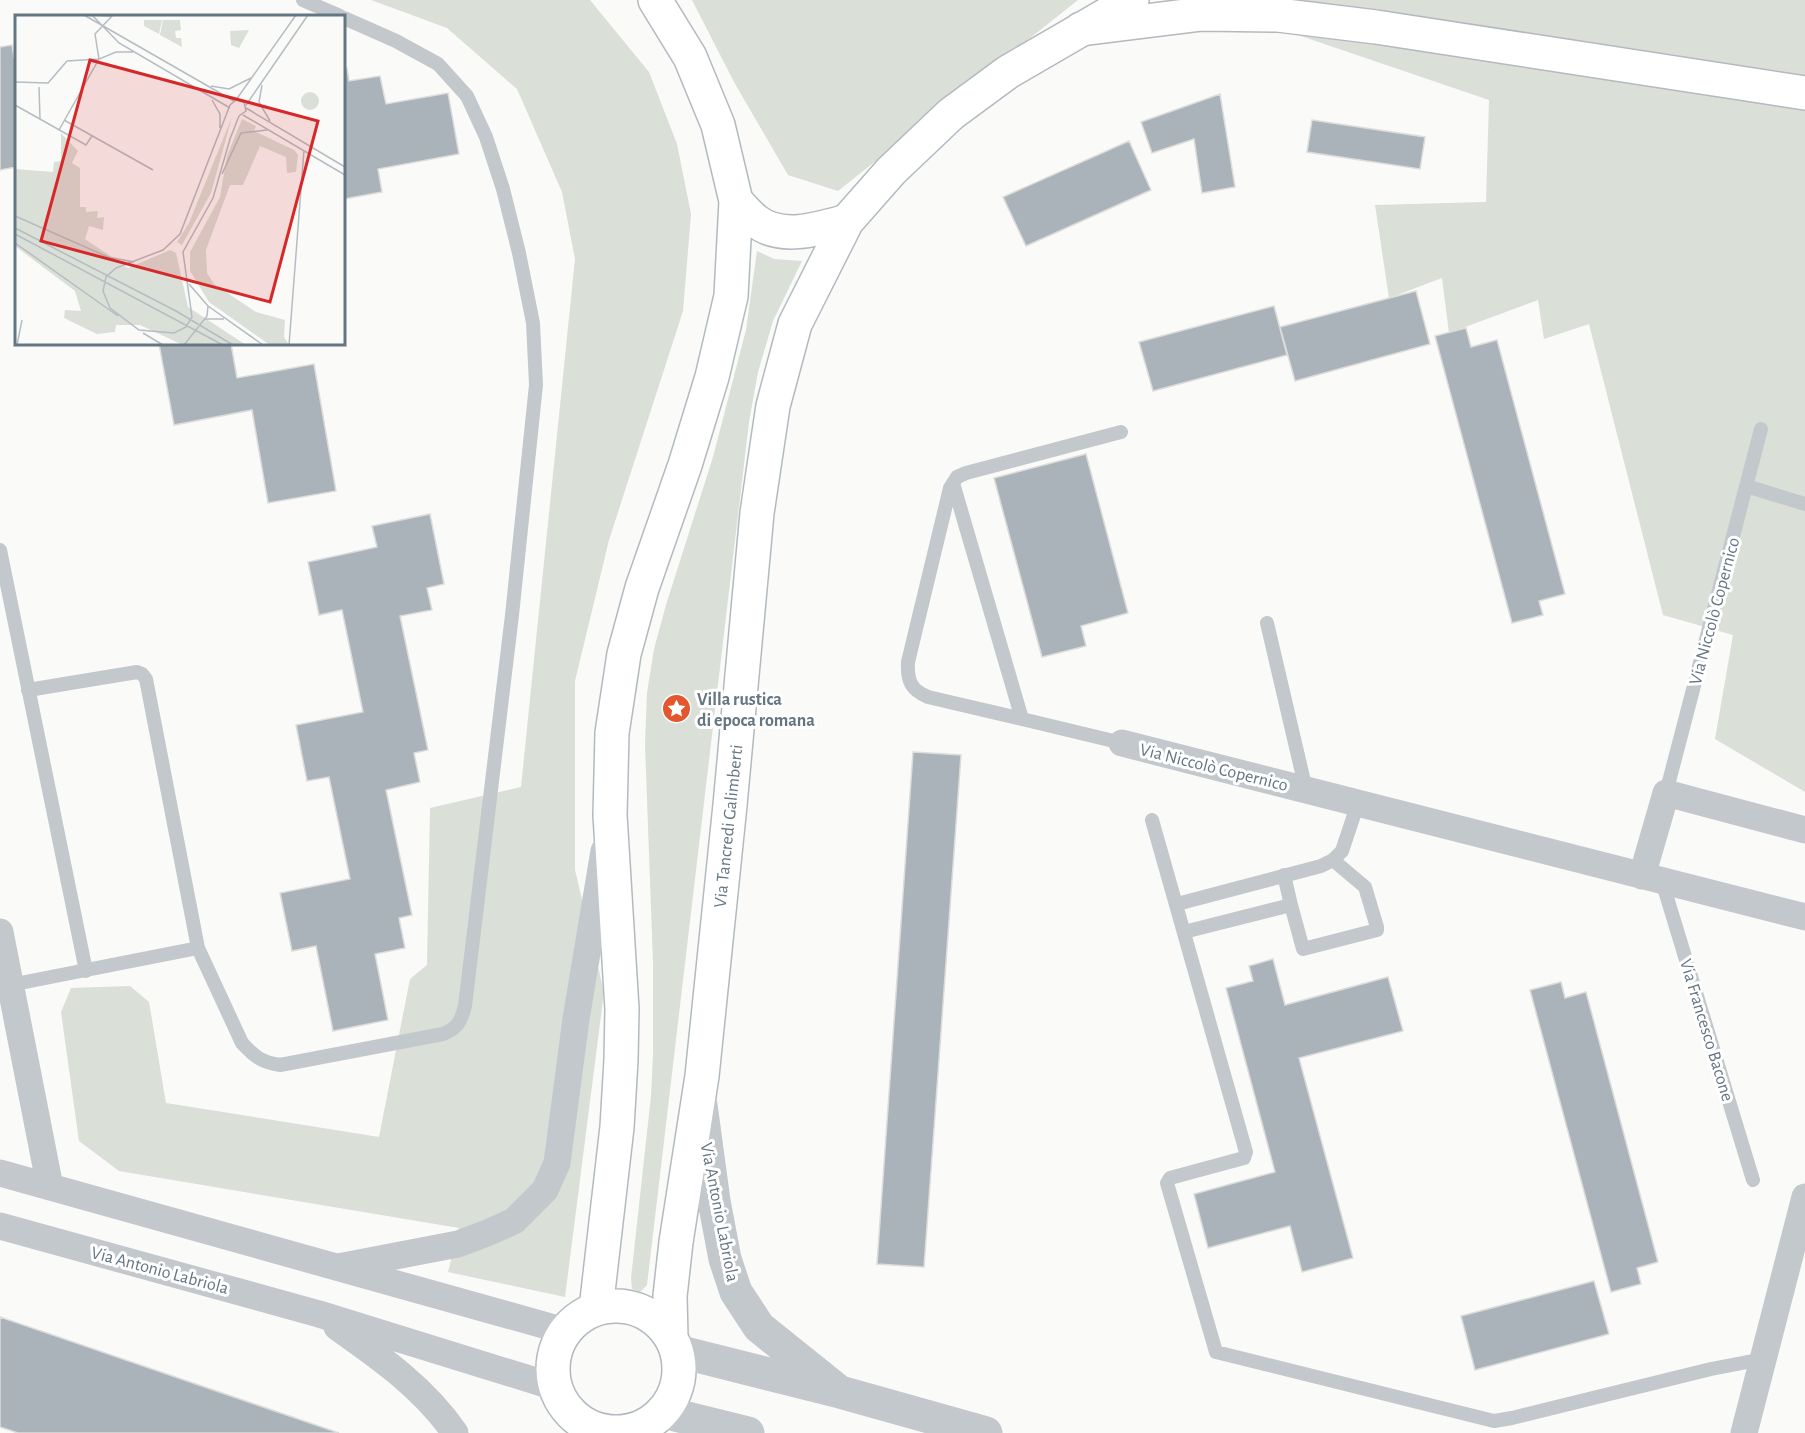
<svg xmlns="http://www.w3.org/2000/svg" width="1805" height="1433" viewBox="0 0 1805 1433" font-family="'Alegreya Sans',sans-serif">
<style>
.green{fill:#dadfd7}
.building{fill:#aab3b9;stroke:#dcdcda;stroke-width:1.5}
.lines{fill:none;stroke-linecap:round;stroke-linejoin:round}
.secondary-casing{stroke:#b3babf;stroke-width:36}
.trunk-casing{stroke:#b4b9bd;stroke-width:36}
.service{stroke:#c3c8cc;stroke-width:14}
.minor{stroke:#c3c8cc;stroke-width:27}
.tertiary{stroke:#c3c8cc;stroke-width:33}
.secondary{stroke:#fff;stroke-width:33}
.trunk{stroke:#fff;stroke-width:33}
.labels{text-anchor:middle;stroke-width:6;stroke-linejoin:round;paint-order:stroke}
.street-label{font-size:18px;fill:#657683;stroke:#fff}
.poi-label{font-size:18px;font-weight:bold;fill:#657683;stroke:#fff;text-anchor:start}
.inset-road{fill:none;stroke:#b5bdc2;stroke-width:1.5}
.view{fill:#d62828;fill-opacity:0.15;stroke:#d62828;stroke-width:3}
.inset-edge{fill:none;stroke:#657683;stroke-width:3}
</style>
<rect width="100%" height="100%" fill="#fafaf8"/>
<path class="green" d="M 371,0 L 590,0 L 649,72 L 677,144 L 691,214 L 683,311 L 609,540 L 575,681 L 575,870 L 604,992 L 565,1297 L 448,1272 L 459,1228 L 119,1171 L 79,1141 L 61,1012 L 71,988 L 130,986 L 149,1002 L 166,1103 L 379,1137 L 410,979 L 427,965 L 430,808 L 521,787 L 575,259 L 562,192 L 517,89 L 447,28 Z
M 692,0 L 1078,0 L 838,191 L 788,175 L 734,82 Z
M 1195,0 L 1805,0 L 1805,792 L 1715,739 L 1733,635 L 1663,615 L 1589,324 L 1544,339 L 1538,300 L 1449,333 L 1442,278 L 1389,298 L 1375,205 L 1486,202 L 1489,100 Z
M 757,251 L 774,259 L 802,261 L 773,321 L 758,372 L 749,422 L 647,1285 L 640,1292 L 632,1289 L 631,1278 L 651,1096 L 653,1055 L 653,963 L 645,744 L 647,693 L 654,649 L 666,605 L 713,457 L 746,330 Z"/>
<path class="building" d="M 12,45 L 14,58 L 16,58 L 16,167 L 0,170 L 0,47 Z
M 347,68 L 349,81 L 380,76 L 386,104 L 448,93 L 459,154 L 378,169 L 382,192 L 344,199 L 344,69 Z
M 1220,94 L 1235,187 L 1202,193 L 1194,139 L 1152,153 L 1141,122 Z
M 1312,120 L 1425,137 L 1420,169 L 1307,152 Z
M 1129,141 L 1151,190 L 1026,246 L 1003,197 Z
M 1416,291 L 1430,344 L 1295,381 L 1280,327 Z
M 1274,306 L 1287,355 L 1153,391 L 1139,342 Z
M 1466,328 L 1471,347 L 1497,340 L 1565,594 L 1539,601 L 1543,615 L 1512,623 L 1435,336 Z
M 159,344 L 231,344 L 237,378 L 314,364 L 336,491 L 268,503 L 252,410 L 174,425 Z
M 1086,454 L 1128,613 L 1081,626 L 1086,646 L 1042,657 L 994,478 Z
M 430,514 L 444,584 L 427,588 L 432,610 L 400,616 L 428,750 L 414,753 L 420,782 L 386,790 L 412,915 L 399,918 L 405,948 L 375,954 L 388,1020 L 333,1031 L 316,946 L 292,951 L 280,893 L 350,879 L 329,777 L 307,781 L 296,725 L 363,712 L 342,610 L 319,615 L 308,562 L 377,547 L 372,526 Z
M 913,752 L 961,755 L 924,1267 L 877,1264 Z
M 1273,959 L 1285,1005 L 1388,977 L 1403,1031 L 1299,1058 L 1353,1258 L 1302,1272 L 1290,1226 L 1208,1248 L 1194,1194 L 1275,1172 L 1226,988 L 1253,981 L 1249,966 Z
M 1561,982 L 1565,998 L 1586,992 L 1658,1262 L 1637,1268 L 1641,1284 L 1611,1292 L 1530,990 Z
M 1594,1281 L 1609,1334 L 1475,1370 L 1461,1316 Z
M 0,1317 L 339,1433 L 18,1433 L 0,1427 Z"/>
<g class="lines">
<defs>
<path id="secondary" d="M 736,201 C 742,207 748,215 756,221 C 781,241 819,229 847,221
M553 1369a63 63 0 1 1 126 0a63 63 0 1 1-126 0Z
M 596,1309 L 617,1127 L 621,1060 L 622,1009 L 610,815 L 612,733 L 624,654 L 642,588 L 685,465 L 712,377 L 731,296 L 736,201 L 718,125 L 690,57 L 655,0
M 671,1337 L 670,1296 L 676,1242 L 702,1076 L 730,805 L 757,513 L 773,406 L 795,324 L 847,221 L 891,171 L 951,114 L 1008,72 L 1132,0"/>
<path id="trunk" d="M 1081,29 L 1202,14 L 1278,15 L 1376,27 L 1805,93"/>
</defs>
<use href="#secondary" class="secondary-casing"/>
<use href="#trunk" class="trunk-casing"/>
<path class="service" d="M 303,0 L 340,16
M 953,483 L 1022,719 L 1122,743
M 1746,486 L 1805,504
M 0,550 L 86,971
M 1267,623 L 1306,790
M 28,690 L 137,672 L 142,674 L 146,679 L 198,948 L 242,1043 C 255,1057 261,1062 280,1065 L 443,1034 C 458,1028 461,1021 465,1006 L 512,615 L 536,385 L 533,323 L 519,253 L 503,189 L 486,137 L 467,96 L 438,64 L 396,41 L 344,18
M 1022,719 L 928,697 C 911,690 907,681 908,662 L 950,488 L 957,477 L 966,473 L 1121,432
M 1666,793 L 1761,429
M 1152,820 L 1246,1152 L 1244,1158 L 1170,1178 L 1167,1183 L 1216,1352 L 1494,1421 L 1512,1418 L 1711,1369 L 1763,1359
M 1662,881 L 1753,1180
M 1177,904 L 1321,866 L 1333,860 L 1342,851 L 1358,803
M 1291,905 L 1303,949 L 1377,930 L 1377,927 L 1365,887 L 1333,860
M 1184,932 L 1291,905 L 1284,875
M 10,985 L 198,948"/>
<path class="minor" d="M 1122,743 L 1805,917
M 1642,876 L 1666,793 L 1805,830
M 0,932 L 50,1187
M 0,1173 L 565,1331
M 0,1226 L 319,1314 L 555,1387
M 338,1267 L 458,1244 L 487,1233 L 514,1221 L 545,1190 L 557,1163 L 576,1019 L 604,851
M 337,1327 C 381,1358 424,1388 455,1433
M 1744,1433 L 1805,1197"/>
<path class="tertiary" d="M 701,1105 L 714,1201 L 725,1259 L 736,1292 L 759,1327 L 840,1392
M 677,1351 L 840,1392 L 986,1433
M 663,1412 L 748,1433"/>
<use href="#secondary" class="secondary"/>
<use href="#trunk" class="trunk"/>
</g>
<defs>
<symbol id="sight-disc" viewBox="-11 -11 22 22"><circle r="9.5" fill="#e4572e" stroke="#fff"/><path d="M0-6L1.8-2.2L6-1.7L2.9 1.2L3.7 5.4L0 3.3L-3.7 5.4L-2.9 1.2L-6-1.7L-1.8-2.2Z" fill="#fff"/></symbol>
</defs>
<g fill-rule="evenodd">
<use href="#sight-disc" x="660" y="692" width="33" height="33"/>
</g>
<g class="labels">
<g class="street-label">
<text transform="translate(1714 611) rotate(-75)" y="6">Via Niccolò Copernico</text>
<text transform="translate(1214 767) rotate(14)" y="6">Via Niccolò Copernico</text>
<text transform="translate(728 826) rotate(-84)" y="6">Via Tancredi Galimberti</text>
<text transform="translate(1707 1030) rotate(73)" y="6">Via Francesco Bacone</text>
<text transform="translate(720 1212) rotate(79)" y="6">Via Antonio Labriola</text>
<text transform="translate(160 1270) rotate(15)" y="6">Via Antonio Labriola</text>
</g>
<g class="poi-label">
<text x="697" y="705">Villa rustica<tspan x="697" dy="21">di epoca romana</tspan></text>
</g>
</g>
<g transform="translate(15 15)">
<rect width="330" height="330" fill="#fafaf8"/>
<path d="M 129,5 L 147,5 L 144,19 L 129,11 ZM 148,5 L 165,5 L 166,15 L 160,16 L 161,23 L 166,23 L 167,32 L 145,20 ZM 234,15 L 224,33 L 216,30 L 215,16 ZM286 86a9 9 0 1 1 18 0a9 9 0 1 1-18 0ZM 217,102 L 196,178 L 167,230 L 162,227 L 174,208 ZM 227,104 L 241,111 L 239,116 L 279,135 L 283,140 L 281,157 L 272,158 L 271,142 L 245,131 L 228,170 L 215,170 L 191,235 L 192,258 L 199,269 L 241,297 L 270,305 L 269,322 L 274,330 L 255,330 L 194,287 L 175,256 L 175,237 L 205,182 L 212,141 ZM 46,118 L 63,136 L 57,148 L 65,153 L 65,192 L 71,192 L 71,197 L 83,196 L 82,203 L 89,202 L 88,215 L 74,211 L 70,224 L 113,253 L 155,235 L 161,238 L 173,292 L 231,330 L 168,330 L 125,310 L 101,310 L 100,317 L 82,319 L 49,303 L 50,295 L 66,296 L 60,276 L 0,231 L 0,154 L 38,157 L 39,147 L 46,146 Z" fill="#dadfd7"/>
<path class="inset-road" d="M 69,0 L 219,86M 77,0 L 104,28 L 215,93M 77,0 L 96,1M 84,44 L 80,19 L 98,0M 0,67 L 33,68 L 52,46 L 84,44M 247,70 L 244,87 L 255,106M 196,71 L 214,74 L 236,63M 24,72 L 25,104M 197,85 L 205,99 L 205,113M 221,85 L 229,87 L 231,96 L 224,101 L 215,124 L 198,183 L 168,237 L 177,302 L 171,312 L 159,318 L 124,315 L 95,293 L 88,276 L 91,262 L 101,253 L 148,235 L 165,219 L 215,90 ZM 221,85 L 281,0M 0,90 L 71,130 L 77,121M 231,90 L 293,0M 231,93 L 330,152M 228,100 L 330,160M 49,105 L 138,155M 44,115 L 84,44 L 101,37 L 118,37M 207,159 L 226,118 L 252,115M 0,201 L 93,242 L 119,247M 0,213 L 161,296 L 218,330M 0,219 L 208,330M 0,228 L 103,301M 174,269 L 193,291 L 248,330M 190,304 L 209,304M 128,318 L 148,330M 2,330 L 7,305M 169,330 L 192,301 L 193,291M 274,330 L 289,135"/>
<path class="view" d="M 75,45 L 303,106 L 255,287 L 26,226 Z"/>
<rect width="330" height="330" class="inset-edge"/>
</g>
</svg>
